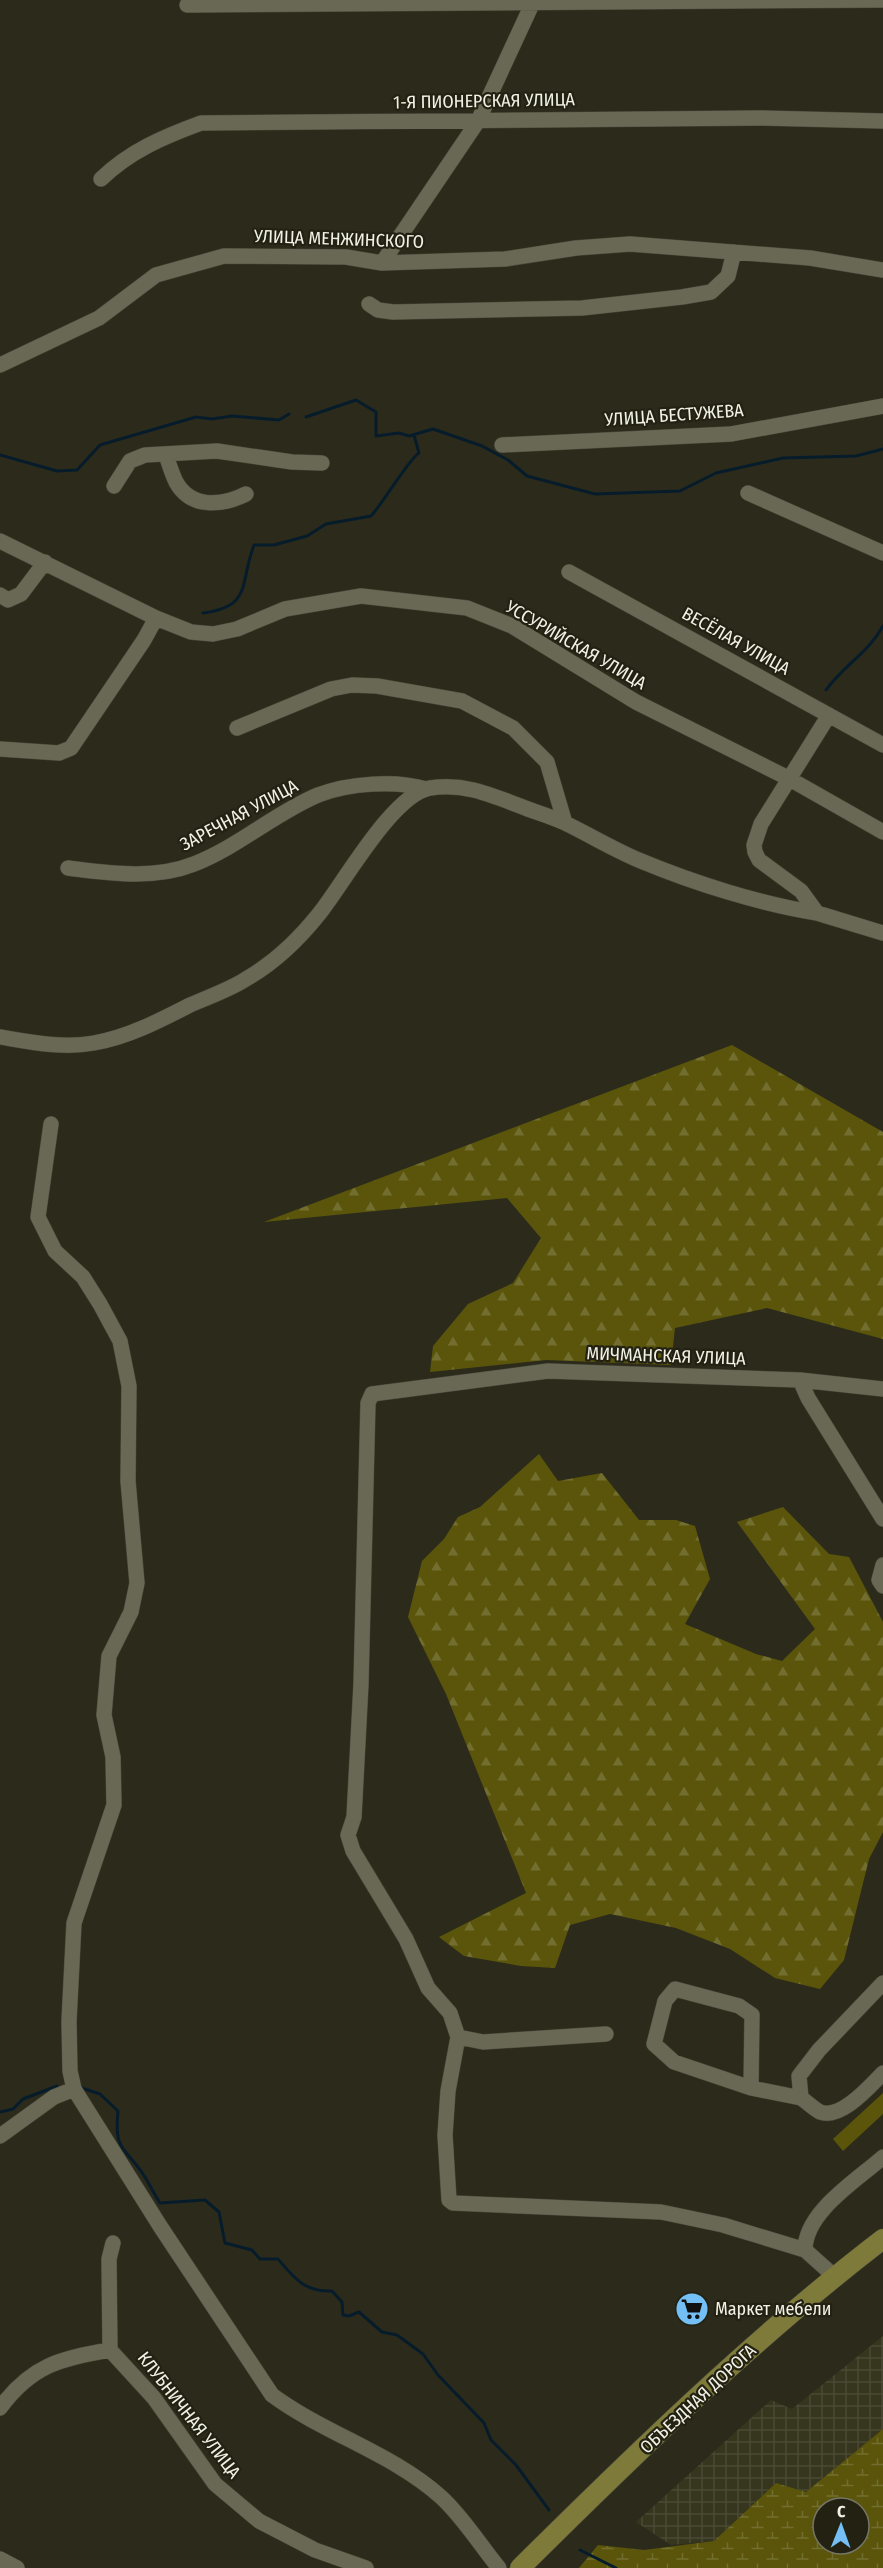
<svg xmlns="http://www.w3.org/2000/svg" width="883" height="2568" viewBox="0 0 883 2568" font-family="'Fira Sans Condensed',sans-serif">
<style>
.industrial{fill:url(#industrial-grid)}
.green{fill:#5a550b}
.forest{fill:url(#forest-firs)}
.wetland{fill:url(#wetland-marsh);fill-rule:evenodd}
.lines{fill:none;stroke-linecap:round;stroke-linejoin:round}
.stream{stroke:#071c2b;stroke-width:3}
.minor-casing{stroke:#4a493b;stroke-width:16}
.major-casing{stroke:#4a493b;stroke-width:21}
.minor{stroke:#686855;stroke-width:15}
.major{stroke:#7e7a3a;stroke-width:20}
.labels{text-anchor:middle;stroke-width:4.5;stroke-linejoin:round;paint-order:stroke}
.street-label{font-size:18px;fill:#f1f1e6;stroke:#232212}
.poi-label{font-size:18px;fill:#f1f1e6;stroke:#232212;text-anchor:start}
</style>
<defs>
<pattern id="industrial-grid" width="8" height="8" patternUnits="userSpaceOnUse" patternTransform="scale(1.5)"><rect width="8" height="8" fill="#36351d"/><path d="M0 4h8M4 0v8" fill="none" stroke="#4a4933"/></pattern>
<pattern id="forest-firs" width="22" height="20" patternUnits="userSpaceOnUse" patternTransform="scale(1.5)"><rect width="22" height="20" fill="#5a550b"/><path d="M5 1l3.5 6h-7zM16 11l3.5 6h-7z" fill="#726e2f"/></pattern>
<pattern id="wetland-marsh" width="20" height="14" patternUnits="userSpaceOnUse" patternTransform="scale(1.5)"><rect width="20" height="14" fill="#5a550b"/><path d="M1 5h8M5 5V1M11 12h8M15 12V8" fill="none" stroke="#726e2f"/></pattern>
</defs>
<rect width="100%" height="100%" fill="#2c2b1b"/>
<path class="industrial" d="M 883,2336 L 883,2429 L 806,2492 L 776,2483 L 714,2541 L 671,2545 L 636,2522 L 771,2400 L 792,2409 Z"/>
<path class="green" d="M 883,2093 L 883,2114 L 843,2151 L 833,2139 Z"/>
<path class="forest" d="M 732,1045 L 883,1132 L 883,1339 L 767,1308 L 675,1328 L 671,1365 L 546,1360 L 430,1372 L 433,1346 L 468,1304 L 513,1283 L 541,1238 L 507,1198 L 264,1222 Z
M 539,1454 L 558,1481 L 602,1473 L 639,1520 L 676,1520 L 695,1526 L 710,1579 L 685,1624 L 756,1654 L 782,1661 L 815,1629 L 737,1522 L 783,1507 L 829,1554 L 849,1557 L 883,1622 L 883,1832 L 869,1859 L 844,1960 L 820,1989 L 775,1978 L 730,1949 L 676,1928 L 610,1914 L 570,1925 L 555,1968 L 521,1966 L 464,1956 L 439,1937 L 526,1893 L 446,1694 L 408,1617 L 422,1561 L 444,1539 L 458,1517 L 480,1507 Z"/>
<path class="wetland" d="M 883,2429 L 883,2568 L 579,2568 L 598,2545 L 644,2550 L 714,2541 L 776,2483 L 806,2492 ZM 823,2508 L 859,2508 L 859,2544 L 823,2544 Z"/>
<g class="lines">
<path class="stream" d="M 306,417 L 356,400 L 376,412 L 376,436 L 399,433 L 409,436 L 433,429 L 482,446 L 508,460 L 527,476 L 595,494 L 680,491 L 716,473 L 783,458 L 856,456 L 883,449
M 0,455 L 57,471 L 77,470 L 100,445 L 196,417 L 212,419 L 232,416 L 279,420 L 289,414
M 203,613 C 253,606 239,584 254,545 L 274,545 L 307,536 L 326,524 L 371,516 C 383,503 409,459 419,453 L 414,435
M 826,690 C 843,666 869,652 883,626
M 82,2088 L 100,2094 L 118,2111 C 114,2151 124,2146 143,2174 C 149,2183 154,2194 160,2203 L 205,2200 L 219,2212 L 225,2243 L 252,2250 L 260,2259 L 278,2259 C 295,2279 305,2292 332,2291 L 342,2302 L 343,2315 L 349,2316 L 359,2312 L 382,2332 L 397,2335 L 423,2354 L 438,2375 L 484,2423 L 491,2440 L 516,2465 L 549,2510
M 0,2112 L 13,2109 L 23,2099 L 57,2086
M 580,2550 L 616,2568"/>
<defs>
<path id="minor" d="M 187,5 L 883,0
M 101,179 C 130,151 163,137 201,123 L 760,118 L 883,121
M 382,263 L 478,121 L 534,0
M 369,304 L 378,310 L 393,312 L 582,308 L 682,297 L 711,292 L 728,276 L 734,252
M 0,365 L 99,318 L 156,275 L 224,256 L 346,257 L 382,263 L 505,259 L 576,248 L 630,244 L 810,258 L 883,270
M 502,445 L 731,434 L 883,406
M 166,455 C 169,464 172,474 176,482 C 191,509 222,506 246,494
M 114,486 L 130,461 L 145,455 L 217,451 L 292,462 L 322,463
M 748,493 L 883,553
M 0,541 L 156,618 L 191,632 L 213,634 L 237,629 L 285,609 L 361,596 L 467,608 L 512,626 L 636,702 L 788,778 L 883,832
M 569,572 L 883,745
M 0,595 L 8,600 L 21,594 L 45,562
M 829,715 L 761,824 L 754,845 L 755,852 L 759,860 L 801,891 L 817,913 L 883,933
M 237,728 L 331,689 L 352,685 L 377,686 L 462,701 L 513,728 L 547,762 L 565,823
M 0,749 L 59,753 L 71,748 L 144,640 L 156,618
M 68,868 C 109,873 154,880 194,864 C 238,847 275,813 318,795 C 349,783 396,780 426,789
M 0,1037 C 30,1042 63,1049 94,1043 C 128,1037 159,1021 190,1005 C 208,997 229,990 246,979 C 274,963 299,939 319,914 C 344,883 392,795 430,788 C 464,783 489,794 520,806 C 535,812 550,816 565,823 C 590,835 614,850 641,861 C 694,883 760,904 817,913
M 51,1124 L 38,1217 L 55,1251 L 83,1277 L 100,1304 L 120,1341 L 129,1386 L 128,1481 L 137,1583 L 131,1612 L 109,1656 L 104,1715 L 113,1757 L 114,1805 L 74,1923 L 69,2021 L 70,2071 L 74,2089 L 160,2226 L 272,2395 C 325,2434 392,2453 441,2497 C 463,2517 480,2545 499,2568
M 800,1380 L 883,1389
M 883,1565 L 879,1580 L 883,1586
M 883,1983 L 819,2050 L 799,2076 L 801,2098 C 807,2102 814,2109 820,2112 C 841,2120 870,2086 883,2073
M 458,2037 L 483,2042 L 606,2034
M 751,2088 L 752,2015 L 739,2006 L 675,1989 L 665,2001 L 654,2044 L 674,2062 L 751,2088 L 801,2098
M 0,2136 L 54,2097 L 74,2089
M 113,2243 L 109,2259 L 110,2350 L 154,2398 L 215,2484 L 259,2521 L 315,2550 L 366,2568
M 805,2250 C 805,2212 856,2181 883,2157
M 834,2276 L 805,2250 L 723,2225 L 661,2212 L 453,2203 L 449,2200 L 445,2135 L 448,2091 L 458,2037 L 450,2013 L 428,1988 L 406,1939 L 353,1851 L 348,1835 L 354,1817 L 361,1684 L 368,1403 L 372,1394 L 548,1371 L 800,1380 L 808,1398 L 883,1519
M 0,2408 C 31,2366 60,2358 110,2350
M 0,2559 L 17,2568"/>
<path id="major" d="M 520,2568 C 635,2454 755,2337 883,2239"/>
</defs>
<use href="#minor" class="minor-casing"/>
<use href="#major" class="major-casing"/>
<use href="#minor" class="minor"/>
<use href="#major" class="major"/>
</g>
<defs>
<symbol id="supermarket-disc" viewBox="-11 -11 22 22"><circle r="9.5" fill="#74c0f6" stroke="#232212"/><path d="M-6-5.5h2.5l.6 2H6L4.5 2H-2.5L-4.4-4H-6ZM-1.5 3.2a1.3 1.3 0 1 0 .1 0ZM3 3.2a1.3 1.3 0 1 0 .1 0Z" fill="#111"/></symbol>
</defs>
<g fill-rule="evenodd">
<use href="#supermarket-disc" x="673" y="2290" width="38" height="38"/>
</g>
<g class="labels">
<g class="street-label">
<text transform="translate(484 101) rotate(-1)" y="6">1-Я ПИОНЕРСКАЯ УЛИЦА</text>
<text transform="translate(339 239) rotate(2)" y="6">УЛИЦА МЕНЖИНСКОГО</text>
<text transform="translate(674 415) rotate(-4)" y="6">УЛИЦА БЕСТУЖЕВА</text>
<text transform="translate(736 641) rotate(29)" y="6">ВЕСЁЛАЯ УЛИЦА</text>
<text transform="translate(576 645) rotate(30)" y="6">УССУРИЙСКАЯ УЛИЦА</text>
<text transform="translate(239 815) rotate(-28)" y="6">ЗАРЕЧНАЯ УЛИЦА</text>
<text transform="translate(666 1356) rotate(2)" y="6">МИЧМАНСКАЯ УЛИЦА</text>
<text transform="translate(698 2399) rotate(-43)" y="6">ОБЪЕЗДНАЯ ДОРОГА</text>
<text transform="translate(189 2415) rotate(52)" y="6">КЛУБНИЧНАЯ УЛИЦА</text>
</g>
<g class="poi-label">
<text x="715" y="2315">Маркет мебели</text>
</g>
</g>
<g transform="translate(841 2526) rotate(1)"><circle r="28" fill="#232212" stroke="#757567" stroke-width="1.5"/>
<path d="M0-4.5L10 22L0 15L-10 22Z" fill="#74c0f6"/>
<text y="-9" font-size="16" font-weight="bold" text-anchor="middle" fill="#f1f1e6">С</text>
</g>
</svg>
